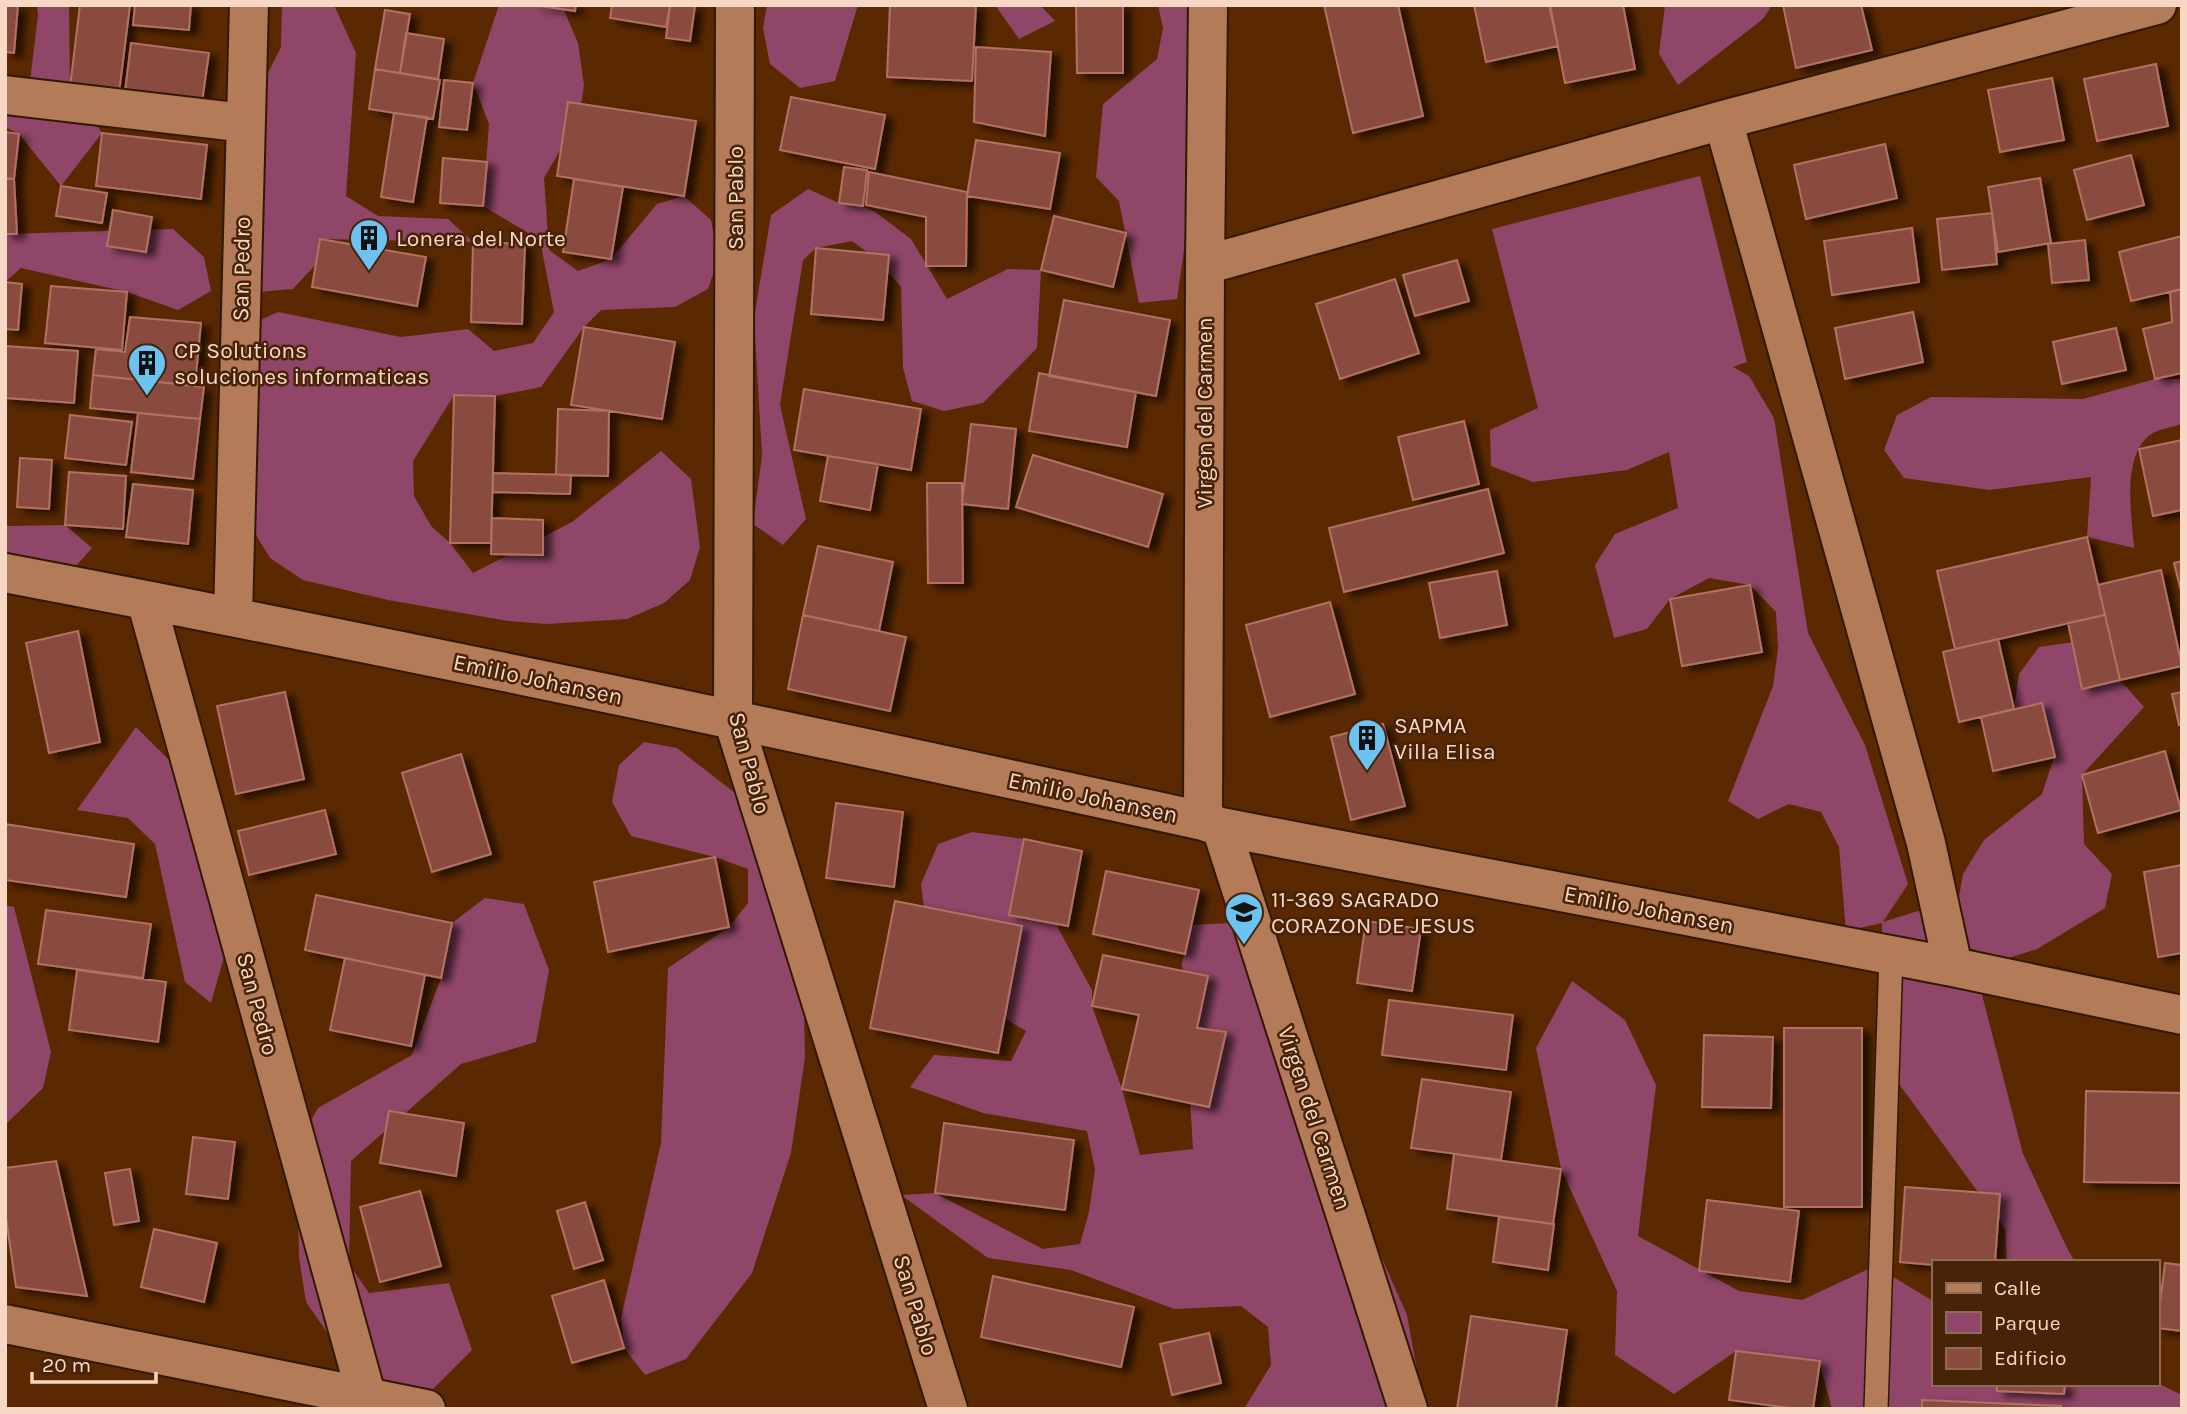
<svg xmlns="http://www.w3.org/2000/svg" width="2187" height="1414" viewBox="0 0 2187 1414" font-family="Karla,sans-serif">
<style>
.green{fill:#904668}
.building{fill:#894c3f;stroke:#b27163;stroke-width:2;filter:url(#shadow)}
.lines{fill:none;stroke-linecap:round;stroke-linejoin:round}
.lane-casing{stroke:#321805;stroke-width:26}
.street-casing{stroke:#321805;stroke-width:42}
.lane{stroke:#b37b57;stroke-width:23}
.street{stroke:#b37b57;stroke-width:38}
.labels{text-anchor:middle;stroke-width:5;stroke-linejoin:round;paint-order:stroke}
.street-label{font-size:23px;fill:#f7d8c5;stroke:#482307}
.poi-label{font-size:23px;fill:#f7d8c5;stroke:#482307;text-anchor:start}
</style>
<defs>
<filter id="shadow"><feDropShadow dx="8" dy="4.5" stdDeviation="3.5" flood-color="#0009"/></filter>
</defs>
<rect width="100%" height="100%" fill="#5a2901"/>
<path class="green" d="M 37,5 L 69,5 L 70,87 L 102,133 L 61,186 L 19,134 L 5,127 L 5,90 L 30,82 L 38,15 Z
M 282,5 L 334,5 L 356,53 L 346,196 L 378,216 L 448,219 L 473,242 L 320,239 L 317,263 L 293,289 L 258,292 L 227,155 L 281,47 Z
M 499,5 L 556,5 L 564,10 L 578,43 L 584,85 L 579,118 L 544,178 L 549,250 L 578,271 L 611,259 L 657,204 L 684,196 L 711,220 L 718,259 L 708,289 L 675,307 L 601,310 L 584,327 L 541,387 L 495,396 L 454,395 L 413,461 L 414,496 L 431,526 L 450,543 L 473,573 L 572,522 L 661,451 L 691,479 L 700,547 L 690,580 L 664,603 L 627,619 L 547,624 L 508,621 L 388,600 L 303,580 L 270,558 L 251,527 L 245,327 L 278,312 L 401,337 L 468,329 L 494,351 L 533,343 L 554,312 L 540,240 L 483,206 L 489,124 L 473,83 Z
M 767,5 L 858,5 L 835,81 L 800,88 L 770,64 L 763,28 Z
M 995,5 L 1040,5 L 1055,21 L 1019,39 Z
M 1158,5 L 1209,5 L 1209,74 L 1177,299 L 1139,303 L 1119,201 L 1096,177 L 1103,104 L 1157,59 L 1163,28 Z
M 1665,5 L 1772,5 L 1763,19 L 1678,85 L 1659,54 Z
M 1700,176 L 1747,362 L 1733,367 L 1749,376 L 1774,418 L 1808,633 L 1865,745 L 1908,884 L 1883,922 L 1937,905 L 1956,914 L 1963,874 L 1984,840 L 2042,794 L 2054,757 L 2014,709 L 2019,674 L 2039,647 L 2074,642 L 2079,676 L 2120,680 L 2144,707 L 2082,775 L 2084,844 L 2112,874 L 2105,908 L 2037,949 L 2002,960 L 1970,948 L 2023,1154 L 2067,1248 L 2075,1262 L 2007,1262 L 2005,1229 L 1883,1062 L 1882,923 L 1846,931 L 1839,847 L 1821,812 L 1789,804 L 1758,819 L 1728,801 L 1773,686 L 1778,649 L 1776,612 L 1750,585 L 1709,578 L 1670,599 L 1647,629 L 1614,638 L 1595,565 L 1615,534 L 1678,508 L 1669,452 L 1627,470 L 1533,482 L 1491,466 L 1490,430 L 1538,408 L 1492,229 Z
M 808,189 L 839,203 L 863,206 L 875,212 L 911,239 L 947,299 L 1008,269 L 1041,270 L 1037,348 L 983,403 L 944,411 L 912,401 L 903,368 L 901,287 L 879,261 L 852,241 L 816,248 L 803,260 L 780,405 L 806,519 L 783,545 L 753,524 L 762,455 L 754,318 L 771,215 Z
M 173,229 L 204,257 L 211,291 L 178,310 L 127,292 L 21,268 L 5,282 L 5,234 Z
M 2155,379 L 2182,379 L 2182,424 C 2173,427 2157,429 2150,435 C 2121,457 2132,517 2134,548 L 2087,537 L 2091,477 L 1989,490 L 1904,478 L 1884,450 L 1897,415 L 1931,397 L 2083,399 Z
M 5,524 L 9,526 L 65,525 L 92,548 L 66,577 L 5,569 Z
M 136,727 L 176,767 L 229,939 L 211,1003 L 185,982 L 155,844 L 128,818 L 77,810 Z
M 644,742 L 677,748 L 766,817 L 797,912 L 804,1013 L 805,1057 L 791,1153 L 752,1273 L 686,1359 L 645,1375 L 624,1348 L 621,1318 L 661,1143 L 668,968 L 729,927 L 748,903 L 748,869 L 715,857 L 631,836 L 612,802 L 619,765 Z
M 972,832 L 1024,839 L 1052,876 L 1058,928 L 1092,990 L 1092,1006 L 1122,1089 L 1140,1155 L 1193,1149 L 1182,963 L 1192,925 L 1230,923 L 1244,946 L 1407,1315 L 1424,1409 L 1244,1409 L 1271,1365 L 1268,1327 L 1241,1306 L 1174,1309 L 1071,1270 L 988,1258 L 901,1195 L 935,1193 L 1043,1249 L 1080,1244 L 1089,1212 L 1095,1170 L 1087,1131 L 983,1113 L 910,1087 L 934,1055 L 1011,1061 L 1026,1031 L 964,995 L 931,961 L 921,884 L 938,844 Z
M 485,898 L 524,904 L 549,970 L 536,1042 L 461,1064 L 351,1161 L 349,1264 L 369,1293 L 449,1283 L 472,1350 L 419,1403 L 378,1406 L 306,1302 L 299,1257 L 297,1177 L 300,1140 L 318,1108 L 412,1055 L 441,978 L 452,923 Z
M 5,905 L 14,907 L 51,1052 L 43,1088 L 5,1125 Z
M 1572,981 L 1625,1020 L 1656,1085 L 1638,1236 L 1739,1291 L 1802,1300 L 1875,1266 L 1933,1301 L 1933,1384 L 2157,1383 L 2182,1395 L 2182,1409 L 1832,1409 L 1819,1361 L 1736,1351 L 1674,1394 L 1615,1355 L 1617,1291 L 1561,1169 L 1536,1048 Z"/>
<path class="building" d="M 5,5 L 18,5 L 14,53 L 5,52 Z
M 80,5 L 130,5 L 119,93 L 70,87 Z
M 135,5 L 191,5 L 189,30 L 133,25 Z
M 534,5 L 576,5 L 575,11 Z
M 612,5 L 670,5 L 666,27 L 610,18 Z
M 670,5 L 695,6 L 690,41 L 666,38 Z
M 890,5 L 976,5 L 972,81 L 887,77 Z
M 1076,5 L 1123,5 L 1123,73 L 1077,73 Z
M 1324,5 L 1398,5 L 1423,116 L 1353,133 Z
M 1474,5 L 1549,5 L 1558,46 L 1486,62 Z
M 1550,5 L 1623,5 L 1635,69 L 1565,83 Z
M 1783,5 L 1861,5 L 1872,50 L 1796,68 Z
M 385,10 L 410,14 L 400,73 L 375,69 Z
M 406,33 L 444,39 L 438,79 L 400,73 Z
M 131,43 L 209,53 L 202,102 L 125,92 Z
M 976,47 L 1051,52 L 1045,136 L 974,122 Z
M 2156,64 L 2168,126 L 2097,141 L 2084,79 Z
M 375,69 L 440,80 L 433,119 L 369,109 Z
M 2052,78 L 2064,140 L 2000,152 L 1988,90 Z
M 444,80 L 473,83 L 467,130 L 439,127 Z
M 791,97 L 885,115 L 875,169 L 780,150 Z
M 568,102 L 696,121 L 684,196 L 557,176 Z
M 394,113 L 427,117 L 413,202 L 381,197 Z
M 5,132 L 19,134 L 14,179 L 5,178 Z
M 102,133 L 207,145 L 201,199 L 96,186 Z
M 976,140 L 1060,153 L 1050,209 L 967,196 Z
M 1885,144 L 1897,198 L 1806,219 L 1794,165 Z
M 2131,155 L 2144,205 L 2087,220 L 2074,170 Z
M 443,158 L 487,162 L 483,206 L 440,203 Z
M 844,167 L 867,170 L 863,206 L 839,203 Z
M 869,172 L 967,192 L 966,266 L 926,266 L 926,217 L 866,205 Z
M 2040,178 L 2051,243 L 1998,252 L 1988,187 Z
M 5,179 L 14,179 L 17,234 L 5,234 Z
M 574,179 L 623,187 L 611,259 L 563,252 Z
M 61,186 L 107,193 L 102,223 L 56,216 Z
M 113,210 L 152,217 L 146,252 L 107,246 Z
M 1992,213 L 1997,264 L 1942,270 L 1937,219 Z
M 1054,216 L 1126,233 L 1113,287 L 1041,270 Z
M 1912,228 L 1919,282 L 1832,295 L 1824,241 Z
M 2182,236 L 2182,289 L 2131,301 L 2119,252 Z
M 320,239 L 426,257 L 417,306 L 312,287 Z
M 2085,240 L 2089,280 L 2052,283 L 2048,244 Z
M 473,242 L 525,244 L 522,324 L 471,322 Z
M 816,248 L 889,255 L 883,320 L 811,314 Z
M 1457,260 L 1469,301 L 1415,316 L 1403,275 Z
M 1395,279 L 1419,353 L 1340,379 L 1316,304 Z
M 5,282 L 22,284 L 18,330 L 5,329 Z
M 51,286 L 127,292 L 122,350 L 45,343 Z
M 2182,289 L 2182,373 L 2155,379 L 2143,329 L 2172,322 L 2170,292 Z
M 1064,300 L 1170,320 L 1156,396 L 1049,376 Z
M 1913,312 L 1923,362 L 1845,379 L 1835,328 Z
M 130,317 L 201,323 L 195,386 L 93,375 L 96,349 L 125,352 Z
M 584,327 L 675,342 L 662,419 L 571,405 Z
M 2116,328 L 2126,370 L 2062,384 L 2053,342 Z
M 5,346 L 78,351 L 74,403 L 5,398 Z
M 1039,373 L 1136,392 L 1127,447 L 1029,431 Z
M 93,375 L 204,387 L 200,419 L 90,408 Z
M 804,389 L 921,409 L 911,470 L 794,450 Z
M 454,395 L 495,396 L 491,543 L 450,543 Z
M 558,409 L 609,411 L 608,476 L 556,475 Z
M 138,413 L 200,419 L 193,479 L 131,472 Z
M 70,415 L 132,422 L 126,465 L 65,458 Z
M 1464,421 L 1479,484 L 1413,500 L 1398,437 Z
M 971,424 L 1016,429 L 1008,509 L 962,504 Z
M 2182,440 L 2182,510 L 2153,516 L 2139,449 Z
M 1033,455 L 1163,494 L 1148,547 L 1016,507 Z
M 828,456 L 878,464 L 870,510 L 820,501 Z
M 20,458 L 52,460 L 49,509 L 17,507 Z
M 69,472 L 126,476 L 123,529 L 65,525 Z
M 493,473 L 571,475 L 570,494 L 493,492 Z
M 927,483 L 962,483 L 963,583 L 928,583 Z
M 133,484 L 193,490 L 188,544 L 126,537 Z
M 1488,489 L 1504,553 L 1344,592 L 1329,528 Z
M 492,518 L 543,520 L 543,555 L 491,554 Z
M 2087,537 L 2105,615 L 1955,649 L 1937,571 Z
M 818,546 L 893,562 L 879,631 L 803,615 Z
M 2182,561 L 2182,595 L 2174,563 Z
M 2161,570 L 2182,666 L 2120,680 L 2098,585 Z
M 1497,571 L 1507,625 L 1440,638 L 1429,583 Z
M 1750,585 L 1762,652 L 1682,666 L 1670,599 Z
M 1330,602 L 1355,694 L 1270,717 L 1246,625 Z
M 803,615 L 906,637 L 890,711 L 788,689 Z
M 2105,615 L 2120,680 L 2082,689 L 2068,623 Z
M 78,631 L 100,742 L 49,753 L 26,643 Z
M 1998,639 L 2014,709 L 1959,722 L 1943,652 Z
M 285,692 L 304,779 L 236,794 L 217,706 Z
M 2182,692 L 2182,725 L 2179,725 L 2172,694 Z
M 2042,703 L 2055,757 L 1993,771 L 1981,717 Z
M 1383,724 L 1405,806 L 1351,820 L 1331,737 Z
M 2165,751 L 2181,810 L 2098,833 L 2082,775 Z
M 461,754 L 491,854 L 432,872 L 402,773 Z
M 836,803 L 903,812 L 894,887 L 826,878 Z
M 325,810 L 336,854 L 249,875 L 238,831 Z
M 5,824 L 134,844 L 126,897 L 5,880 Z
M 1024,839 L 1082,851 L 1068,926 L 1009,915 Z
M 715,857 L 729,927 L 608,952 L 594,882 Z
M 2182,865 L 2182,953 L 2158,957 L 2144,872 Z
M 1106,871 L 1199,890 L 1185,954 L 1093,934 Z
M 316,895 L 452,923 L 441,978 L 305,950 Z
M 895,901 L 1022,926 L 998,1053 L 870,1028 Z
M 46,910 L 151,924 L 143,978 L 38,964 Z
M 1366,921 L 1421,929 L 1412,991 L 1357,983 Z
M 1103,955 L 1208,976 L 1197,1028 L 1226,1032 L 1209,1107 L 1122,1089 L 1139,1015 L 1092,1006 Z
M 345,958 L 425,975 L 411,1046 L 330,1030 Z
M 77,970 L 166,982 L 158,1042 L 69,1030 Z
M 1389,1000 L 1513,1015 L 1506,1070 L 1382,1055 Z
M 1784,1028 L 1862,1028 L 1862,1207 L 1784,1207 Z
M 1704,1035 L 1773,1037 L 1771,1108 L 1702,1107 Z
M 1422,1079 L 1511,1092 L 1501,1160 L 1411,1148 Z
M 2086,1091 L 2182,1093 L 2181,1183 L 2084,1182 Z
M 389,1111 L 464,1123 L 456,1176 L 380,1163 Z
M 944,1123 L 1074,1140 L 1065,1210 L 935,1193 Z
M 193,1137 L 235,1142 L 228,1199 L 186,1194 Z
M 1454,1154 L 1561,1169 L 1553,1224 L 1447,1209 Z
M 56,1161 L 87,1296 L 16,1287 L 5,1211 L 5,1168 Z
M 130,1169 L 139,1221 L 114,1225 L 105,1173 Z
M 1905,1187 L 2000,1194 L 1995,1262 L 1933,1262 L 1933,1265 L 1900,1262 Z
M 420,1191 L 441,1266 L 380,1282 L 360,1207 Z
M 1707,1200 L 1799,1211 L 1790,1282 L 1699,1271 Z
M 585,1202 L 603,1260 L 574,1269 L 557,1211 Z
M 1499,1217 L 1554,1224 L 1548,1270 L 1493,1262 Z
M 154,1229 L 217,1243 L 204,1302 L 141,1287 Z
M 2165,1263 L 2182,1265 L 2182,1331 L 2157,1328 Z
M 993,1276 L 1134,1307 L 1121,1367 L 981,1337 Z
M 604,1280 L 624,1348 L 572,1363 L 552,1296 Z
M 1471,1316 L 1567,1330 L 1556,1409 L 1457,1409 Z
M 1209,1333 L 1221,1383 L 1172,1395 L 1160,1344 Z
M 1736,1351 L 1820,1361 L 1813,1409 L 1798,1409 L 1729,1400 Z
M 1997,1384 L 2065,1384 L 2064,1394 L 1997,1391 Z
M 1922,1400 L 2061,1406 L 2061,1409 L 1922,1409 Z"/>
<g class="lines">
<defs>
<path id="lane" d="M 1876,1409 L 1891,955"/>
<path id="street" d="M 735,5 L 733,719 L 948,1409
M 5,95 L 245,123
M 1723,120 L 1926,843 L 1953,967
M 1205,265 L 1723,120 L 2157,5
M 5,573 C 406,649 804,734 1203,821 L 1221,827 L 1953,967 L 2182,1015
M 146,600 L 370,1409
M 233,616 L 249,5
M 1203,821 L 1205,265 L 1208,5
M 1221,827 L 1408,1409
M 5,1324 L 426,1409"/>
</defs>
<use href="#lane" class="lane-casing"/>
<use href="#street" class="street-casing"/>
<use href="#lane" class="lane"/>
<use href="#street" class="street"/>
</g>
<defs>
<symbol id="building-pin" viewBox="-11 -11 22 30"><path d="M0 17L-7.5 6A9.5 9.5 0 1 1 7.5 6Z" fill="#6ac3f1" stroke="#482307"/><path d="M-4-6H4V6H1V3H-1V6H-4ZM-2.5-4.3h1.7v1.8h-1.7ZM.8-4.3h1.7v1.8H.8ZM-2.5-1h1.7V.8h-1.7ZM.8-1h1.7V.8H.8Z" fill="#111"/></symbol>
<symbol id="school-pin" viewBox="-11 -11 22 30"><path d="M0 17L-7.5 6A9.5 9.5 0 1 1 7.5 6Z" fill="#6ac3f1" stroke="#482307"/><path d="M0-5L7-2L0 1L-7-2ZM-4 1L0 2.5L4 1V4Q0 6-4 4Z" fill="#111"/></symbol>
</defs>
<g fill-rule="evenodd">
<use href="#building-pin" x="347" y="216" width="44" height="60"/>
<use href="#building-pin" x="125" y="341" width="44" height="60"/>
<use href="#building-pin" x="1345" y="716" width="44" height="60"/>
<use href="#school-pin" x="1222" y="890" width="44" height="60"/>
</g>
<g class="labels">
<g class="street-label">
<text transform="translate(735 198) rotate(-90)" y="8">San Pablo</text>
<text transform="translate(241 269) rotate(-89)" y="8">San Pedro</text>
<text transform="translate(1204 413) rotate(-90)" y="8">Virgen del Carmen</text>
<text transform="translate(538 679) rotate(12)" y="8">Emilio Johansen</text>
<text transform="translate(750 763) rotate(75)" y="8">San Pablo</text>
<text transform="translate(1093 797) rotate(12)" y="8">Emilio Johansen</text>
<text transform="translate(1649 909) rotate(11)" y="8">Emilio Johansen</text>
<text transform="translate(258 1004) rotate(75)" y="8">San Pedro</text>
<text transform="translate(1315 1118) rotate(72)" y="8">Virgen del Carmen</text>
<text transform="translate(916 1305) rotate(73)" y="8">San Pablo</text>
</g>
<g class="poi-label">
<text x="396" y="246">Lonera del Norte</text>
<text x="174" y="358">CP Solutions<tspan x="174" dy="26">soluciones informaticas</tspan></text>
<text x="1394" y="733">SAPMA<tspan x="1394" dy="26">Villa Elisa</tspan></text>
<text x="1271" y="907">11-369 SAGRADO<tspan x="1271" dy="26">CORAZON DE JESUS</tspan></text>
</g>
</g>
<rect width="2187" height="1414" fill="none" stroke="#f7d8c5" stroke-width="14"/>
<rect x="1932" y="1260" width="228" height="126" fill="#482307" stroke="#8e6b53" stroke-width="2"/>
<rect x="1946" y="1283" width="35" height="10" fill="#b37b57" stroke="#8e6b53" stroke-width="2"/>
<text x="1994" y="1295" font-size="21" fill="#f7d8c5">Calle</text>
<rect x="1946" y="1312" width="35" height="21" fill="#904668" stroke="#8e6b53" stroke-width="2"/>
<text x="1994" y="1330" font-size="21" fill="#f7d8c5">Parque</text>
<rect x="1946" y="1348" width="35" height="21" fill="#894c3f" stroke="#8e6b53" stroke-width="2"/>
<text x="1994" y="1365" font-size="21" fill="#f7d8c5">Edificio</text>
<path d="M32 1372v10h124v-10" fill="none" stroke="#f7d8c5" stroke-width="3.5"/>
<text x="42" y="1372" font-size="21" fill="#f7d8c5" stroke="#482307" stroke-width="5" paint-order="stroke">20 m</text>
</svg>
